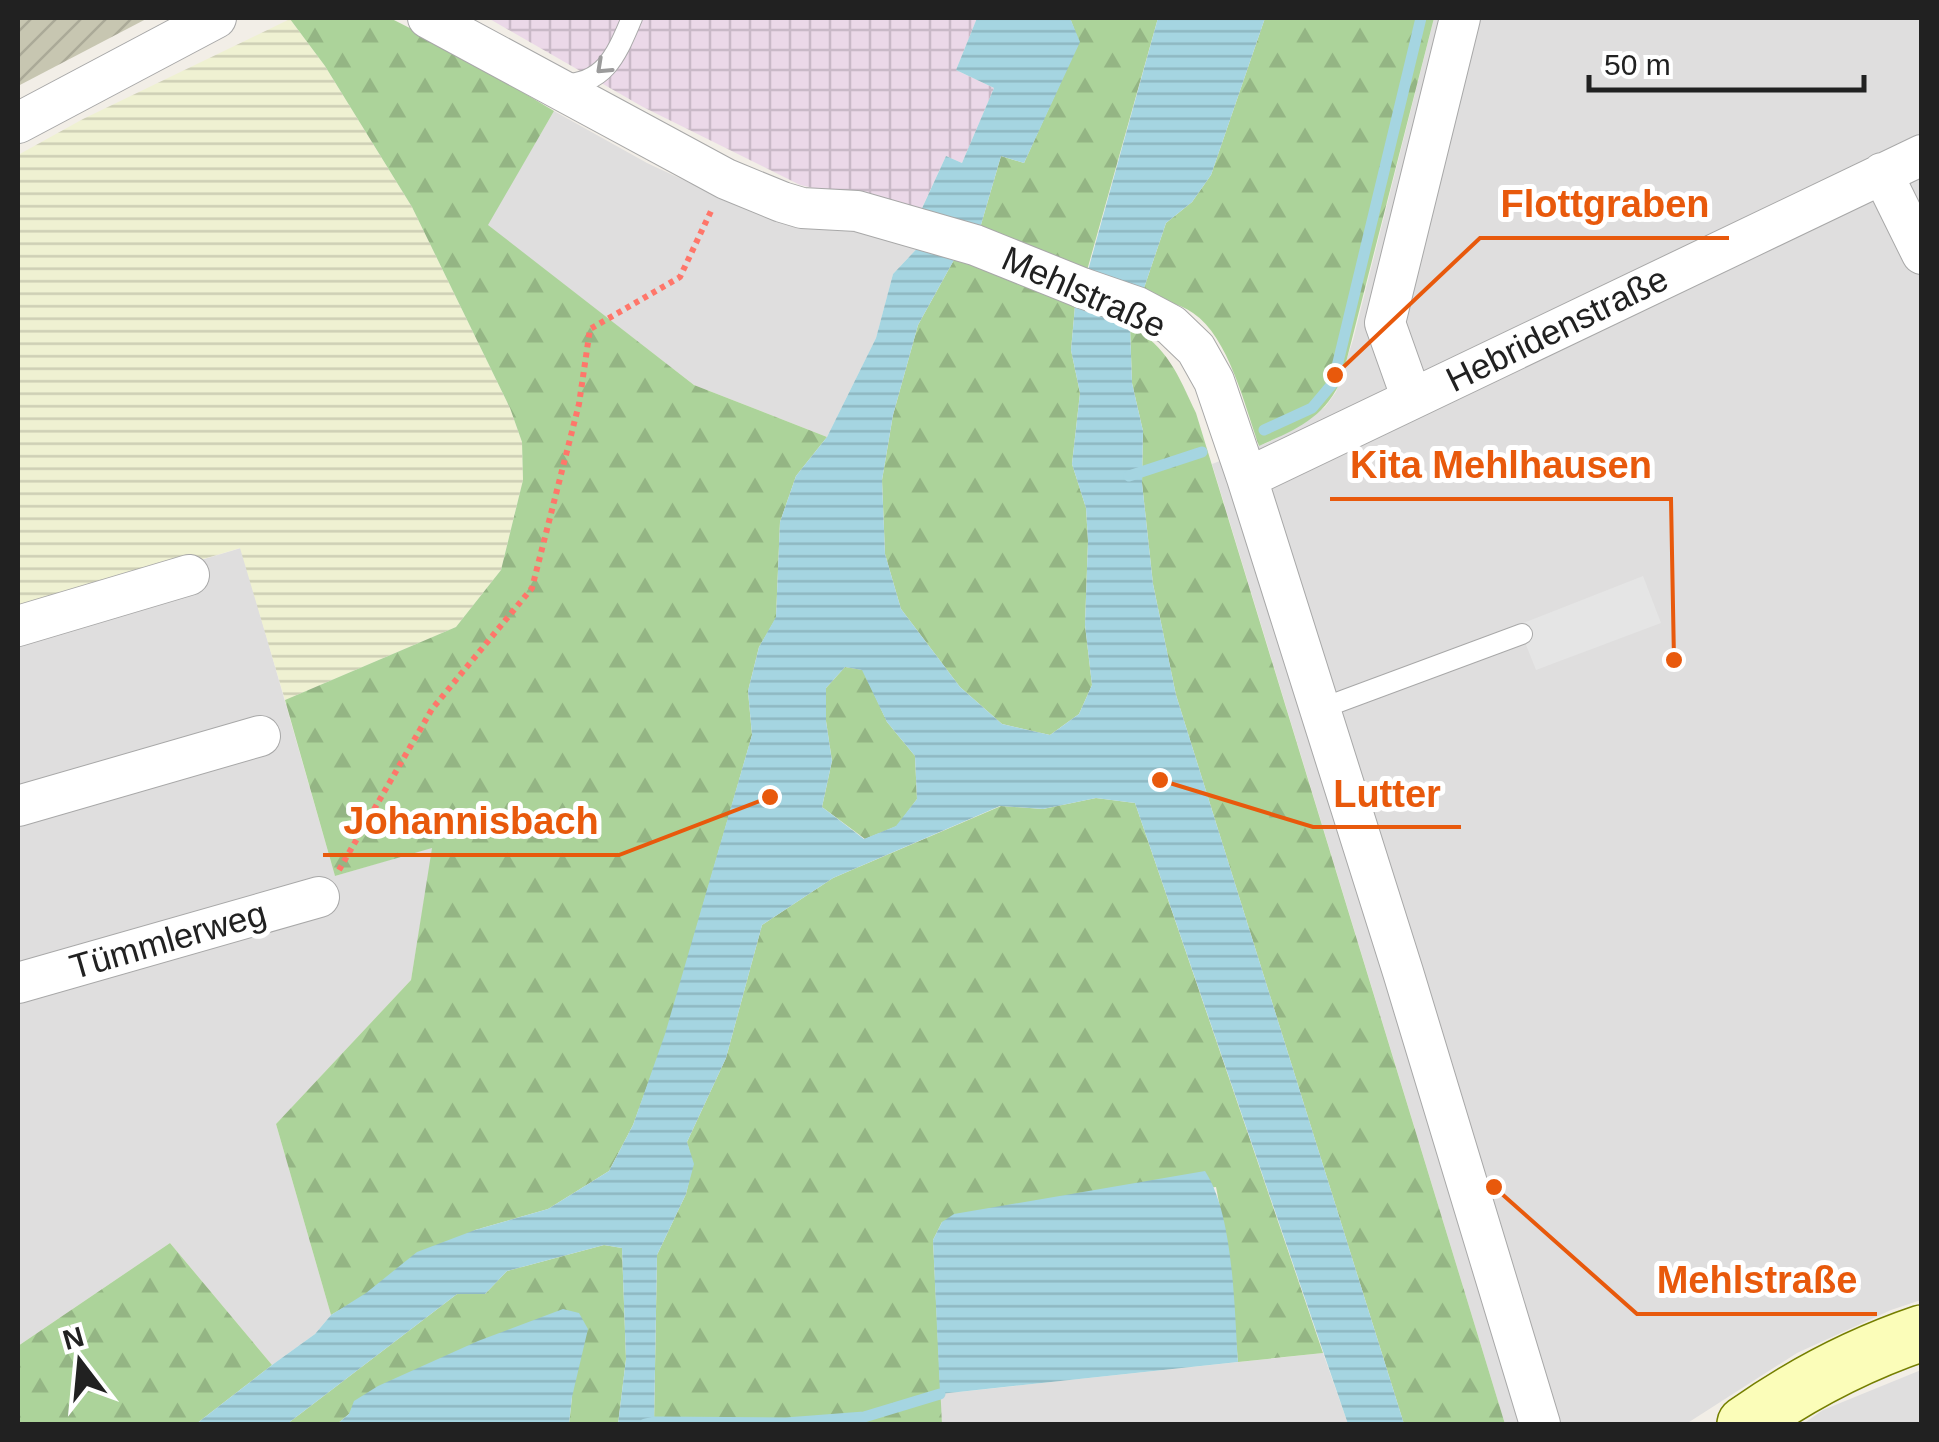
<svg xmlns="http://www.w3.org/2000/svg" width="1939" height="1442" viewBox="0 0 1939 1442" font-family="Arial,sans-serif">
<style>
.residential{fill:#dfdede}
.industrial{fill:url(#industrial-grid)}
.construction{fill:url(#construction-furrows)}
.farmland{fill:url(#farmland-rules)}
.forest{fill:url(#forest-firs)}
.parking{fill:#e5e5e5}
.water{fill:url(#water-rules);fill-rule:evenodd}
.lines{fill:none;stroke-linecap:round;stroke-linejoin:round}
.stream{stroke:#a5d5e1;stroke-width:11}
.lane-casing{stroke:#a8a8a8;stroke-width:22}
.street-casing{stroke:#a8a8a8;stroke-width:42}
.secondary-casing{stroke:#757f00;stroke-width:58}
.path{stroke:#ff766a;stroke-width:6;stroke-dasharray:5 5;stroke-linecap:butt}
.lane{stroke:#fff;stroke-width:20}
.street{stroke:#fff;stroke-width:40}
.secondary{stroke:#fbfdb9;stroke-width:55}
.oneway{stroke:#9b9b9b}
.labels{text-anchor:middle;stroke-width:10;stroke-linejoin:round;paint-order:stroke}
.street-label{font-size:35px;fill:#212121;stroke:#fff}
.leader{fill:none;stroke:#e8590c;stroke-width:4}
.callout-dot{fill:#e8590c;stroke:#fff;stroke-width:4}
.callout-label{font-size:38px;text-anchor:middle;font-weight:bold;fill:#e8590c;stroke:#fff;stroke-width:10;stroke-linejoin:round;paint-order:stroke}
</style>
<defs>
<pattern id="industrial-grid" width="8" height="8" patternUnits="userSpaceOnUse" patternTransform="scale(2.5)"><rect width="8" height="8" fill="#ebd8e8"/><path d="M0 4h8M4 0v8" fill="none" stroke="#c9b9c7"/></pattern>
<pattern id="construction-furrows" width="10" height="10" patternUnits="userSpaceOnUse" patternTransform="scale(2.5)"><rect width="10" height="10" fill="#c7c6b1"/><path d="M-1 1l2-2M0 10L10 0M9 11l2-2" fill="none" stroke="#abaa98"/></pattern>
<pattern id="farmland-rules" width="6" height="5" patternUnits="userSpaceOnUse" patternTransform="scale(2.5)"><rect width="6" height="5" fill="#eff1d2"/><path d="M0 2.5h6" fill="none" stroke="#cdceb4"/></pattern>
<pattern id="forest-firs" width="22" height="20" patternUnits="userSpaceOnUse" patternTransform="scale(2.5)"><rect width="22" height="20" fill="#acd39a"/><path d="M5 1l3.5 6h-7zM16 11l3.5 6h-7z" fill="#94b584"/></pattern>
<pattern id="water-rules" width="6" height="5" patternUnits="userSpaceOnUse" patternTransform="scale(2.5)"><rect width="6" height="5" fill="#a5d5e1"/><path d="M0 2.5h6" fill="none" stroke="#8eb7c1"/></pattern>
</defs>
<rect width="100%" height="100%" fill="#f2eee7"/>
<path class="residential" d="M 1434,18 L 1921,18 L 1921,1300 L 1891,1310 L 1797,1353 L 1686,1424 L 1505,1424 L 1212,464 L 1269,442 L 1325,407 L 1336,392 L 1353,340 Z
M 554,111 L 647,163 L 731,202 L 926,239 L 893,274 L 876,338 L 827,437 L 694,385 L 487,225 Z
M 241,548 L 335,876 L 433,847 L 411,980 L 276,1124 L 331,1315 L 315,1334 L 272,1365 L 170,1243 L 18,1346 L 18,615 Z
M 1323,1353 L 1348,1424 L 942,1424 L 940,1394 Z
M 1921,1370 L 1921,1424 L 1803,1424 L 1823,1410 Z"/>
<path class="industrial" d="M 488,18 L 977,18 L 956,70 L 994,88 L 962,163 L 946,156 L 920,212 L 800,185 L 643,107 Z"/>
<path class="construction" d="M 18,18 L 148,18 L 18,86 Z"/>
<path class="farmland" d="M 290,19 L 325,66 L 412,207 L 510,408 L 522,442 L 523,480 L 501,570 L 456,627 L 285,700 L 240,548 L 18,615 L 18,155 L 83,119 Z"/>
<path class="forest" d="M 295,18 L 390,18 L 449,48 L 554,111 L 488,225 L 694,385 L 827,437 L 796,476 L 780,522 L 776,618 L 759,647 L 748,691 L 752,735 L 666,1034 L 633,1125 L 609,1171 L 548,1209 L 475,1230 L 331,1315 L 276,1124 L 411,980 L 432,848 L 335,876 L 285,700 L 456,627 L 501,570 L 523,480 L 522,442 L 510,408 L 412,207 L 325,66 L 290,19 Z
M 1070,18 L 1158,18 L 1086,274 L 978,235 L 1001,156 L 1024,163 L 1079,42 Z
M 1265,18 L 1434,18 L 1342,378 C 1325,418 1297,429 1259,446 C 1245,407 1229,337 1193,313 C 1179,303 1158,299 1142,294 L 1166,223 L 1192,202 L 1211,175 Z
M 960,249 L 1075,306 L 1071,350 L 1080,393 L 1072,464 L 1086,508 L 1088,541 L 1085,625 L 1092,685 L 1079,714 L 1050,735 L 1002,724 L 960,687 L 901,609 L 885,554 L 882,480 L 893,415 L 918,325 Z
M 1130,326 C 1168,347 1178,375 1196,413 L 1505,1424 L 1404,1424 L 1176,695 L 1153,584 L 1142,483 L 1143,431 L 1132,383 Z
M 845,667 L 863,670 L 887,722 L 915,756 L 917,799 L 897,826 L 865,839 L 822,807 L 832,761 L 826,721 L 826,688 Z
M 1096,798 L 1135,803 L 1323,1353 L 1238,1362 L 1228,1250 L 1216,1187 L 942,1222 L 933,1240 L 942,1424 L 654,1424 L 657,1255 L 686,1194 L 693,1164 L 687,1142 L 726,1058 L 762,925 L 833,878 L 1001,806 L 1043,809 Z
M 170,1243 L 272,1365 L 196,1424 L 18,1424 L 18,1346 Z
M 604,1245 L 622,1248 L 626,1359 L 618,1424 L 569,1424 L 572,1397 L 349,1414 L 337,1424 L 287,1424 L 457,1294 L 485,1294 L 507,1271 Z"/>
<path class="parking" d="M 1643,576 L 1661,623 L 1536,670 L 1518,625 Z"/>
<path class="water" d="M 977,18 L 1070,18 L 1080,42 L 1024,163 L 1001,156 L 978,235 L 918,217 L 946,156 L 962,163 L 994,88 L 956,70 Z
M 1158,18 L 1265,18 L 1211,175 L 1192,202 L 1166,223 L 1142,294 L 1087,274 Z
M 926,239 L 960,249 L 918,325 L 893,415 L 882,480 L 885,554 L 901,609 L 960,687 L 1002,724 L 1050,735 L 1079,714 L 1092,685 L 1085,625 L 1088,541 L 1086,508 L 1072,464 L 1080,393 L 1071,350 L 1075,306 L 1130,326 L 1132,383 L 1143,431 L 1142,483 L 1153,584 L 1176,695 L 1404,1424 L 1348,1424 L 1135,803 L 1096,798 L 1043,809 L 1000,806 L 833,878 L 762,925 L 726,1058 L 687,1142 L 694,1164 L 686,1194 L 657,1255 L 654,1424 L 618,1424 L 626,1359 L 622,1248 L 604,1245 L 507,1271 L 485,1294 L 457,1294 L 287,1424 L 196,1424 L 272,1365 L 315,1334 L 331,1315 L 366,1293 L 417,1252 L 475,1230 L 548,1209 L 609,1171 L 633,1125 L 665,1034 L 752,735 L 748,691 L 759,647 L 776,617 L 780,522 L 796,476 L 827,437 L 876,338 L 893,274 ZM 845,667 L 862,670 L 887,722 L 915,756 L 917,799 L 896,826 L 864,839 L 822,807 L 832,761 L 826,721 L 826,688 Z
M 1205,1171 C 1234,1216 1234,1307 1238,1362 L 940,1394 L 933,1240 L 942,1222 L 954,1214 Z
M 563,1309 L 579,1313 L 588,1329 L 572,1397 L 569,1424 L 337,1424 L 349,1414 L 354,1401 L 378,1386 L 478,1341 Z"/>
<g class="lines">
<path class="stream" d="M 1264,430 L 1312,408 L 1333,383 L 1421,18
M 1129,476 L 1202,452
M 645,1424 L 654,1422 L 786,1423 L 864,1417 L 940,1394"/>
<defs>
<path id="lane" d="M 560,84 C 605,86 617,53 632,18
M 1320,709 L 1522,634"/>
<path id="street" d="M 428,18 L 726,179 L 782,202 L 802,208 L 857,211 L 975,245 L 1082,288 L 1137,307 L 1171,325 L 1196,349 L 1214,381 L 1247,478 L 1403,972 L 1540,1424
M 18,123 L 216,18
M 1882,173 L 1922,254
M 1412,399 L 1385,323 L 1460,18
M 1247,478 L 1922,155
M 18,626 L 189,575
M 18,806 L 260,736
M 18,983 L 319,897"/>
<path id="secondary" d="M 1745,1424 C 1800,1385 1857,1355 1922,1333"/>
</defs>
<use href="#lane" class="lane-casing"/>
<use href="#street" class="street-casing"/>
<use href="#secondary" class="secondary-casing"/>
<path class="path" d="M 339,870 L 432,709 L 532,588 L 579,404 L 590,329 L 680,277 L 712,209"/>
<use href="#lane" class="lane"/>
<use href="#street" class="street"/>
<use href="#secondary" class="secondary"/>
</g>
<defs><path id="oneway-chevron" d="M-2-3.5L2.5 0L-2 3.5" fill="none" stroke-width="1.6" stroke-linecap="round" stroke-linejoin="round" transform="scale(2.5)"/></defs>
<use class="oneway" href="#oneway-chevron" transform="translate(603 67) rotate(137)"/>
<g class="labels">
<g class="street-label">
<text transform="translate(1084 292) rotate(24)" y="12">Mehlstraße</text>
<text transform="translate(1557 329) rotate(-26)" y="12">Hebridenstraße</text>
<text transform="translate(168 940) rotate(-16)" y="12">Tümmlerweg</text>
</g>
</g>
<path class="leader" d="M1335 375L1480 238H1729M1674 660L1671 499H1330M1160 780L1313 827H1461M770 797L619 855H323M1494 1187L1637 1314H1877"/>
<g class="callout-dot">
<circle cx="1335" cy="375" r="10"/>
<circle cx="1674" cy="660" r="10"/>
<circle cx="1160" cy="780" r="10"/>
<circle cx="770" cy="797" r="10"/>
<circle cx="1494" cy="1187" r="10"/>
</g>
<g class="callout-label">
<text x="1605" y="217">Flottgraben</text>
<text x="1501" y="478">Kita Mehlhausen</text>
<text x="1387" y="807">Lutter</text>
<text x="471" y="834">Johannisbach</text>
<text x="1757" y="1293">Mehlstraße</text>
</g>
<rect width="1939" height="1442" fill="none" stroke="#212121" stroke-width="40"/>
<g transform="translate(80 1362) rotate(344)" stroke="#ffffff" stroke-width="8" paint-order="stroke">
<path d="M0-8L18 38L0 25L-18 38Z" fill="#212121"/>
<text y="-15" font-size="28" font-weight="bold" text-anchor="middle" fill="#212121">N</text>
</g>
<path d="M1589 75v15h275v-15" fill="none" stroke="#212121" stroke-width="5"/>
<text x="1604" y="75" font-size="30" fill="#212121" stroke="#ffffff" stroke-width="8" paint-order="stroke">50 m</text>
</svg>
